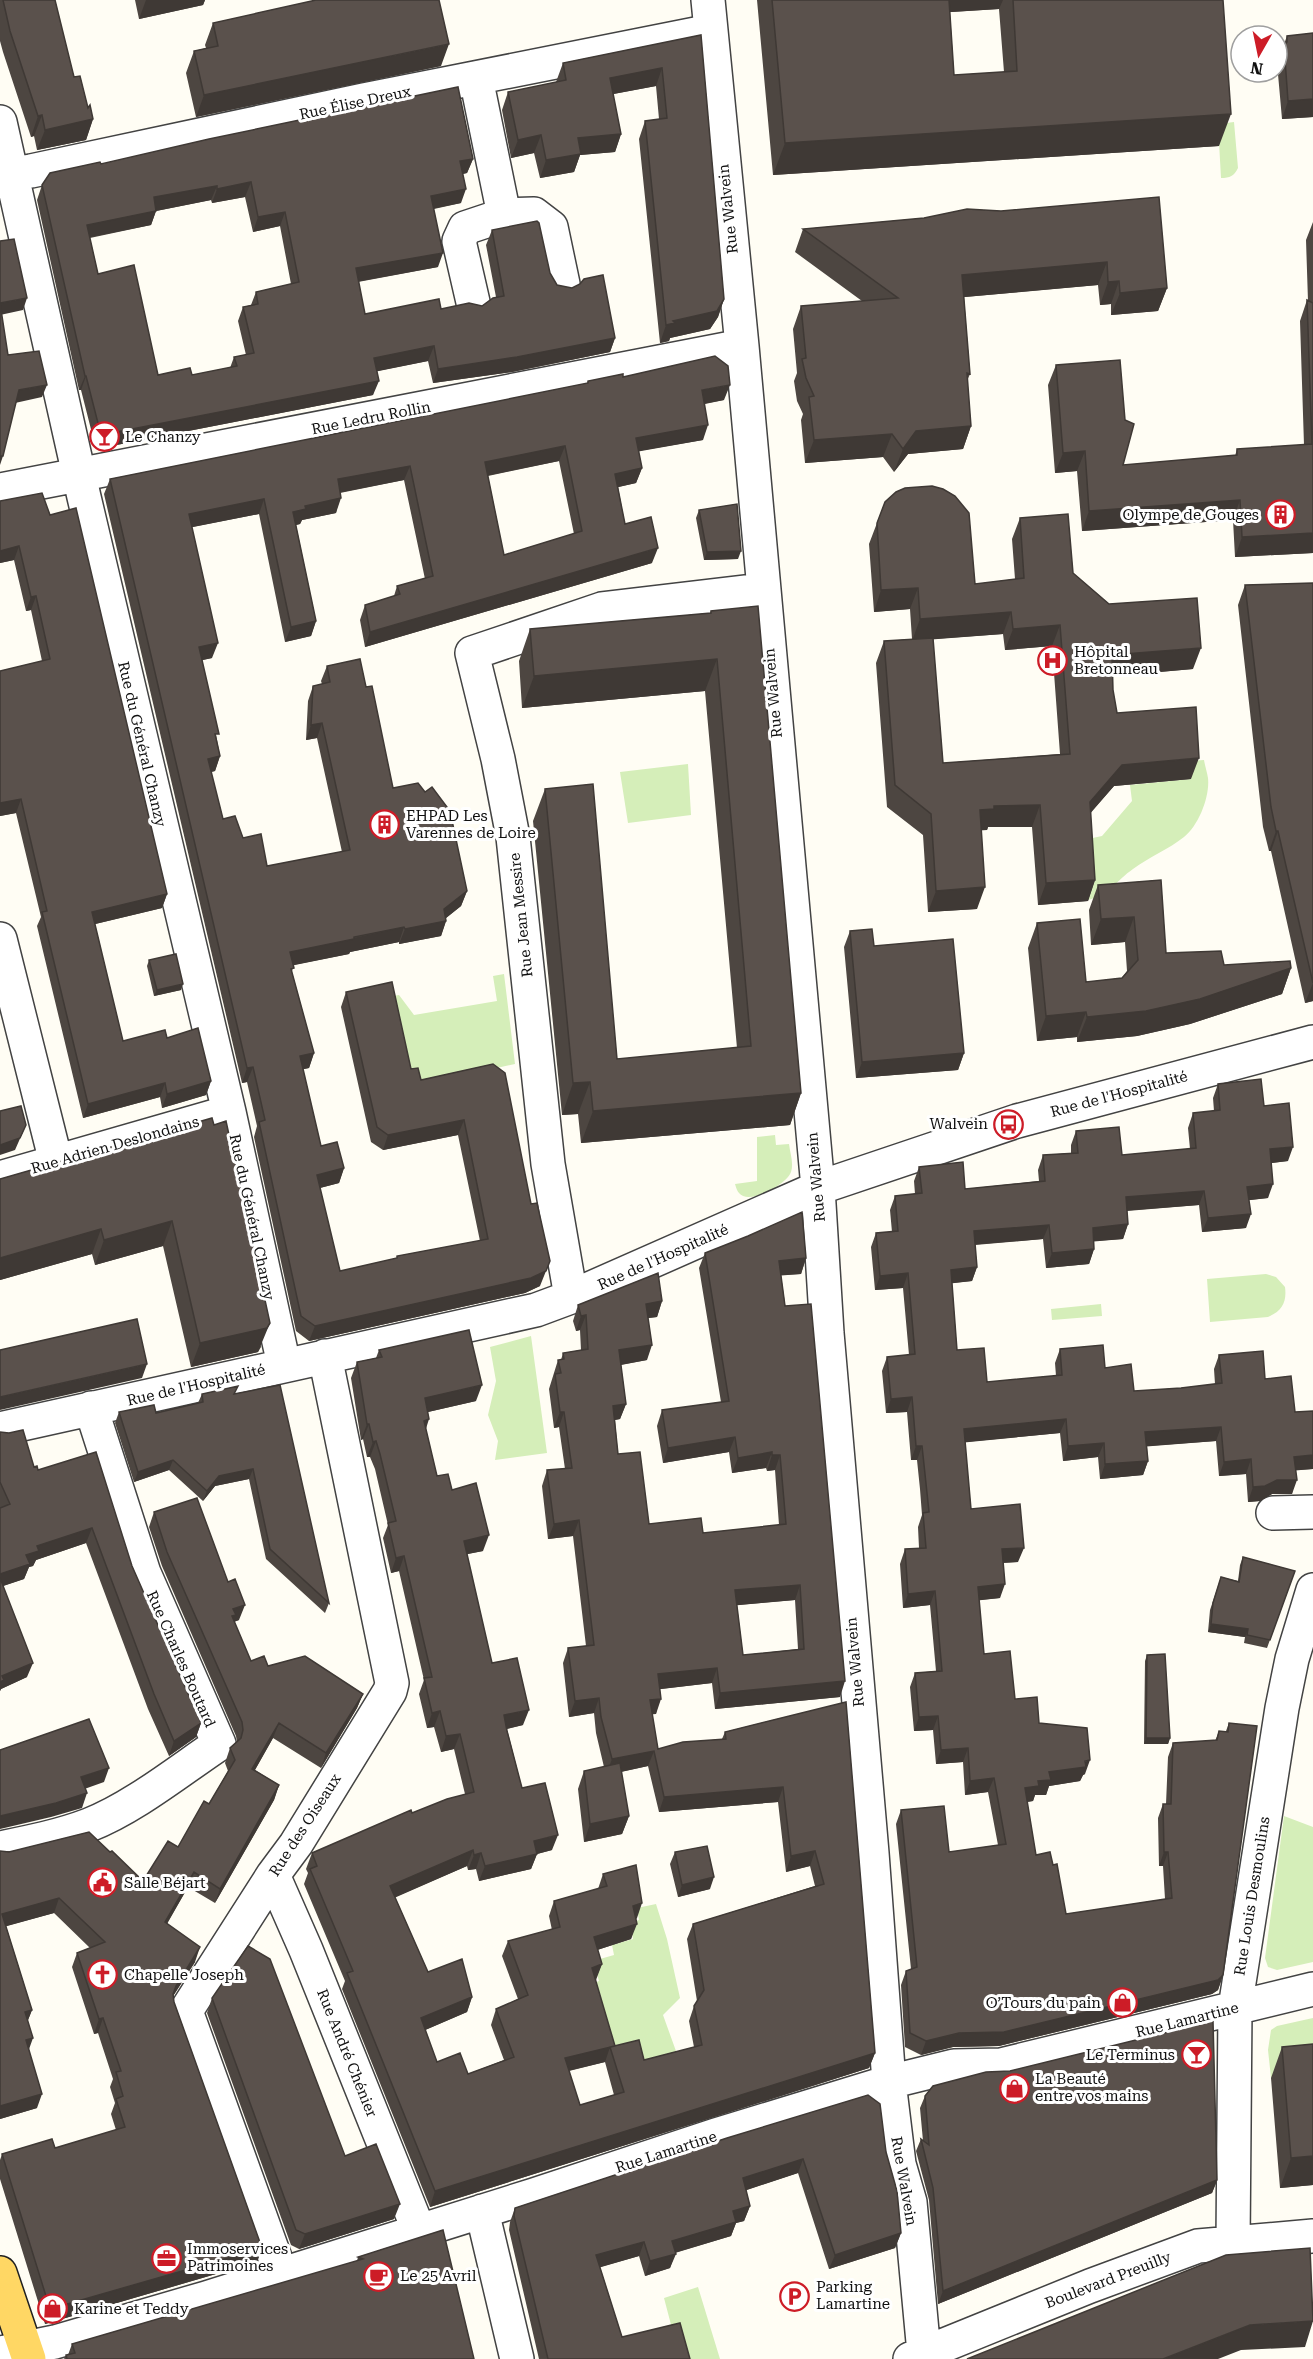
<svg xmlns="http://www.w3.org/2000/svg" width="1313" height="2359" viewBox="0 0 1313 2359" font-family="'Roboto Serif',serif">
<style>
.green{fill:#d5eeb9}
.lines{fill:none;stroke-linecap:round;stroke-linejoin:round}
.minor-casing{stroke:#434343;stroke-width:36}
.major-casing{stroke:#212121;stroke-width:36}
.minor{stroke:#fff;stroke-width:33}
.major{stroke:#ffd764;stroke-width:33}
.wall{fill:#4d4641;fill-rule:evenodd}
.shaded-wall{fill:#3f3935}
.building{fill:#5a514c;stroke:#3f3935;stroke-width:1.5;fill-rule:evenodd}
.labels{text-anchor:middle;stroke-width:6;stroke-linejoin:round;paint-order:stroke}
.street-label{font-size:15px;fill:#101010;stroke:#fff}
.poi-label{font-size:15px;fill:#101010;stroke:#fff;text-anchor:start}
</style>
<rect width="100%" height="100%" fill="#fffdf4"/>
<path class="green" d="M 1234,122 L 1238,168 C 1234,176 1230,178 1221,178 L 1218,124 Z
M 1204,760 C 1205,766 1207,772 1208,778 C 1210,796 1199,825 1184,837 C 1169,849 1149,857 1133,869 C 1117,880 1107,897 1087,900 L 1083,840 L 1102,836 L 1132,801 L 1130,785 L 1191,779 L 1190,761 Z
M 688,764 L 691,815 L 628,823 L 620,772 Z
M 504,974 L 515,1064 L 474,1073 L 415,1095 L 387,997 L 399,995 L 414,1015 L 497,1001 L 493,976 Z
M 775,1135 L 776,1145 L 789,1144 C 790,1153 794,1163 791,1172 C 787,1184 749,1206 739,1193 C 737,1191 736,1187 735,1184 L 757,1181 L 757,1137 Z
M 1266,1274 L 1276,1277 L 1285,1287 C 1287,1302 1282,1311 1268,1317 L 1210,1322 L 1207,1279 Z
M 1101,1304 L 1102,1316 L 1052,1320 L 1051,1309 Z
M 531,1336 L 547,1453 L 495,1460 L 498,1441 L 488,1415 L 496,1381 L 490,1347 Z
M 1284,1816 L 1313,1827 L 1313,1962 L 1277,1970 L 1268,1967 L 1265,1958 Z
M 656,1904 L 667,1939 L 680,1998 L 663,2015 L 681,2065 L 655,2071 L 606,2049 L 589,1985 L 599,1981 L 593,1961 L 614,1955 L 612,1945 L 633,1939 L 630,1923 L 639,1920 L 637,1908 Z
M 1313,2018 L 1313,2142 L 1271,2078 L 1268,2050 L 1271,2030 L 1277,2026 Z
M 698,2287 L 720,2359 L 680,2359 L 664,2298 Z"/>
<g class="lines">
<defs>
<path id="minor" d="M 708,0 L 742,346 L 818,1188 L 827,1333 L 872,1853 L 889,2082 L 899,2164 L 910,2202 L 924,2353
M 476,78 L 504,215
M 0,122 L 84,497 L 229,1112 L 284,1365
M 0,176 L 31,171 L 364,100 L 711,31
M 473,302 L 459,241 L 465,228 L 504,215 L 534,214 L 551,227 L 563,284
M 0,490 L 742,346
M 0,939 L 56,1162
M 0,1178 L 229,1112
M 571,1297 L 548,1164 L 513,837 L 498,759 L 472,653 L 602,609 L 763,590
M 0,1429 L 536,1310 L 571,1297 L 818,1188 L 1017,1121 L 1313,1042
M 1273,1513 L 1313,1512
M 0,1848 C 30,1842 60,1836 89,1825 C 133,1808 180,1770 219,1744 L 144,1573 L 91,1408
M 273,1875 L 306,1950 L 419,2231
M 482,2211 L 517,2359
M 1233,2244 L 1235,2008 L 1282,1708 L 1292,1659 L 1313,1590
M 281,2274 L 186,2011 L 273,1875 L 296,1844 L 390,1691 L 392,1683 L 325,1356
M 0,2353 L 55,2342 L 206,2298 L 534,2195 L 716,2135 L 889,2082 L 954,2066 L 1001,2065 L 1313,1989
M 910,2359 L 1090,2286 L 1198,2246 L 1313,2236"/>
<path id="major" d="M 0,2273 L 29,2359"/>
</defs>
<use href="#minor" class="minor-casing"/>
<use href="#major" class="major-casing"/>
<use href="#minor" class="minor"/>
<use href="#major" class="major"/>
</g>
<path class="wall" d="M 0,0 L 55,0 L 74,77 L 93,119 L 86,140 L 37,150 L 34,136 L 31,137 L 3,52 L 0,41 Z
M 135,0 L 205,0 L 203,5 L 139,19 Z
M 757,0 L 1223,0 L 1219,146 L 773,175 ZM 999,9 L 1004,72 L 954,75 L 950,12 Z
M 213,23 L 441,66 L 196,117 L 186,73 L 194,51 L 206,48 L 205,45 Z
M 1313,33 L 1313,117 L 1282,119 L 1277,63 L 1287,36 Z
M 701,35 L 724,299 L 718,317 L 710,329 L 670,338 L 669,341 L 660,343 L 639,139 L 645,121 L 659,119 L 656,86 L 613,94 L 621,134 L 615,152 L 580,155 L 574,172 L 540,178 L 534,153 L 511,158 L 502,110 L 508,92 L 556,82 L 563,63 Z
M 473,159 L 467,173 L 462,174 L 461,203 L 434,209 L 438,267 L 358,282 L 365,314 L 482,306 L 496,297 L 486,245 L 492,230 L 550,273 L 557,285 L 615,338 L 610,352 L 512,372 L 433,383 L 428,361 L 377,371 L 373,395 L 96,449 L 81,390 L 79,390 L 37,200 L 42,185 L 101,164 ZM 245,197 L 253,232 L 280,226 L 291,284 L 256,292 L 251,305 L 243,307 L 238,321 L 246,355 L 234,357 L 230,368 L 192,375 L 158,375 L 98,274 L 90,238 L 151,225 L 156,211 L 211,200 L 212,203 Z
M 1001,211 L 1167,288 L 1158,311 L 1111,315 L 1111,304 L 1100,305 L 1098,285 L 964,297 L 970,374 L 967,381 L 971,426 L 963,449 L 908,454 L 894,472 L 883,457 L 805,463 L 801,420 L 803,414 L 797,401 L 794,381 L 797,373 L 793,329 L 801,306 L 862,301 L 795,252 L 803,229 Z
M 1313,222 L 1313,553 L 1235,557 L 1233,520 L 1082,531 L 1077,471 L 1055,473 L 1048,385 L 1056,365 L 1123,465 L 1235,456 L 1237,449 L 1304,445 L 1300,321 L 1307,300 L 1308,301 L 1306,240 Z
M 623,377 L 724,400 L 705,404 L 703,440 L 638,451 L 642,468 L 636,483 L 618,487 L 625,524 L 652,563 L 365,647 L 360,620 L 365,605 L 394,596 L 397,586 L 425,579 L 404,480 L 340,493 L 336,513 L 302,520 L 300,524 L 296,525 L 316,621 L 311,636 L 285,642 L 259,514 L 192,527 L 212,658 L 202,660 L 220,756 L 215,771 L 211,772 L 223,819 L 243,838 L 267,866 L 342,852 L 317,738 L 306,740 L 308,701 L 313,686 L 322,684 L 321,681 L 327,666 L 366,687 L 393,788 L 467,891 L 461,906 L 446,918 L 446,921 L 441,936 L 399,944 L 399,942 L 350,952 L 349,954 L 293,965 L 292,972 L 314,1053 L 309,1068 L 303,1069 L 321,1146 L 344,1168 L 339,1183 L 320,1188 L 340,1271 L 480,1241 L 458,1135 L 383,1150 L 371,1142 L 341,1007 L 346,992 L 421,1080 L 493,1064 L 540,1286 L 525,1293 L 309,1341 L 296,1331 L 254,1137 L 257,1126 L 247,1082 L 242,1083 L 104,494 L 110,479 L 587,384 L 588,381 ZM 559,461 L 574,534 L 504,555 L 488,476 Z
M 0,501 L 167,894 L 162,908 L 95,924 L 123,1041 L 167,1038 L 211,1081 L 206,1095 L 162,1108 L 160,1097 L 83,1118 L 37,926 L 41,917 L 16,813 L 0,816 L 0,671 L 42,661 L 31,610 L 26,611 L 14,560 L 0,563 Z
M 885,502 L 975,584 L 1015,579 L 1012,539 L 1020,518 L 1073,573 L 1109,604 L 1193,669 L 1113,676 L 1113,690 L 1117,713 L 1191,779 L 1114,786 L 1090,813 L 1095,880 L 1088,901 L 1038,905 L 1032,827 L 988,827 L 987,830 L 981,830 L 977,909 L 928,912 L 923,835 L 887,807 L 876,663 L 884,641 L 912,639 L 910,609 L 874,612 L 869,544 ZM 1003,634 L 1005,650 L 1052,646 L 1060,754 L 943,763 L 933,639 Z
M 699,510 L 738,559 L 704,560 L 696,518 Z
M 1313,583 L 1313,1001 L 1305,1003 L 1271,851 L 1269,851 L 1263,827 L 1238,605 L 1245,585 Z
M 711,611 L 801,1093 L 790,1125 L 581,1143 L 578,1114 L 562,1115 L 533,821 L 545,789 L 617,1059 L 737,1048 L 705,691 L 522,708 L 519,661 L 530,629 L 710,613 Z
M 1161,880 L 1166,953 L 1224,965 L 1291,968 L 1282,994 L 1190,1024 L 1137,1036 L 1077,1042 L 1077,1037 L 1037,1041 L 1028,948 L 1037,923 L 1086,982 L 1122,978 L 1127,971 L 1125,942 L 1091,945 L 1089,910 L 1098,885 Z
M 850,931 L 874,946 L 964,1053 L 958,1070 L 856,1078 L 844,947 Z
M 149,960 L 181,990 L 154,996 L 147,966 Z
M 1218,1084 L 1264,1106 L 1288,1161 L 1271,1163 L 1268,1198 L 1249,1200 L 1246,1228 L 1202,1232 L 1199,1205 L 1127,1211 L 1128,1224 L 1123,1239 L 1094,1241 L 1094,1249 L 1089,1264 L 1046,1268 L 1043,1239 L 975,1245 L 977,1267 L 972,1281 L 952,1283 L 957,1350 L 987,1382 L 1056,1376 L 1055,1363 L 1060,1349 L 1105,1368 L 1134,1391 L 1181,1388 L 1215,1384 L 1214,1369 L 1219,1355 L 1265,1379 L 1295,1412 L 1313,1411 L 1313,1469 L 1296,1470 L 1292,1494 L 1272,1494 L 1260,1501 L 1248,1502 L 1246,1474 L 1219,1476 L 1216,1441 L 1147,1446 L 1148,1461 L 1143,1475 L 1100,1479 L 1098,1457 L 1063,1461 L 1060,1433 L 965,1442 L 971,1509 L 1018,1562 L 1003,1563 L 1000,1598 L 979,1600 L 984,1654 L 1015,1699 L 1039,1723 L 1085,1774 L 1083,1775 L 1080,1781 L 1049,1786 L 1046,1795 L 1035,1795 L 1033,1801 L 1027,1802 L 1036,1855 L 1066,1914 L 1165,1899 L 1163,1866 L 1159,1866 L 1158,1818 L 1163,1804 L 1166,1804 L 1168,1757 L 1173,1743 L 1215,1741 L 1219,1731 L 1226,1731 L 1229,1723 L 1223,1975 L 1218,1990 L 1212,1994 L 999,2046 L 953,2047 L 921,2055 L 905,2047 L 901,1985 L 906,1971 L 911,1969 L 896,1824 L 901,1810 L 949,1852 L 998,1845 L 988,1792 L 965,1795 L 963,1762 L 936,1764 L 933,1730 L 914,1731 L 910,1687 L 915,1673 L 936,1671 L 930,1605 L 903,1608 L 900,1564 L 905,1549 L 919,1548 L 918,1527 L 922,1515 L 920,1489 L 917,1460 L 911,1460 L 907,1412 L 886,1413 L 882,1371 L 887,1357 L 909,1355 L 903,1288 L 875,1290 L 871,1247 L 876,1233 L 892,1232 L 890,1210 L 895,1196 L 915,1194 L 914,1181 L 919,1167 L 965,1189 L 1039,1181 L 1038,1170 L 1043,1155 L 1071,1153 L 1071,1145 L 1076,1131 L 1122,1155 L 1190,1149 L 1188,1128 L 1193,1113 L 1214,1111 L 1213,1098 Z
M 212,1118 L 261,1347 L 258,1352 L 191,1367 L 163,1246 L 95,1265 L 92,1254 L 0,1280 L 0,1179 Z
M 705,1253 L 806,1258 L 801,1274 L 781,1275 L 840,1697 L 715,1709 L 712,1683 L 660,1689 L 656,1714 L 652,1714 L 658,1749 L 722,1739 L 725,1732 L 846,1702 L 875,2053 L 869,2068 L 430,2207 L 342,1989 L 345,1981 L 304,1884 L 308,1873 L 306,1869 L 312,1853 L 412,1813 L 465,1794 L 454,1749 L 441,1752 L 434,1727 L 427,1728 L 419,1694 L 424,1680 L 399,1571 L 391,1573 L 383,1538 L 388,1525 L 375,1469 L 370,1457 L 367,1457 L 363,1439 L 361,1440 L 351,1378 L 357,1362 L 376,1358 L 379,1350 L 476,1401 L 428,1412 L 426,1429 L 437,1476 L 452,1490 L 483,1551 L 467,1554 L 492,1663 L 523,1725 L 507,1729 L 522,1788 L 552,1850 L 537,1854 L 531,1869 L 479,1881 L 476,1869 L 468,1870 L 467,1866 L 395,1897 L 428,1972 L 472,1997 L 467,2012 L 425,2030 L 437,2062 L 468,2074 L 504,2060 L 491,2025 L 496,2009 L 518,1999 L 502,1956 L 508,1941 L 552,1930 L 549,1916 L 554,1901 L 598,1889 L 603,1874 L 637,1918 L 636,1919 L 631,1939 L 597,1950 L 602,1964 L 595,1980 L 615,2046 L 644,2060 L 694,2047 L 689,2021 L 694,2006 L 697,2001 L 687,1939 L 693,1924 L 815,1886 L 810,1866 L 786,1872 L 778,1802 L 659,1812 L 648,1766 L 621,1772 L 629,1816 L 622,1834 L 584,1842 L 578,1789 L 584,1771 L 604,1767 L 596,1733 L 594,1713 L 569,1717 L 563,1663 L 568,1648 L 586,1646 L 573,1536 L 548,1539 L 542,1486 L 547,1470 L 565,1469 L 559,1427 L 554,1428 L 549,1389 L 558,1360 L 561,1360 L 563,1353 L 581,1350 L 580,1330 L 576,1331 L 573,1321 L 578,1305 L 662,1301 L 657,1317 L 648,1318 L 647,1360 L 621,1365 L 626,1404 L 620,1419 L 615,1420 L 618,1454 L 649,1524 L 703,1533 L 779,1525 L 775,1470 L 767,1471 L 766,1468 L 732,1473 L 729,1452 L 663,1463 L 657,1426 L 662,1410 L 721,1402 L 699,1268 ZM 795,1600 L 798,1649 L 743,1655 L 737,1605 ZM 605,2062 L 614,2095 L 580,2105 L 569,2071 Z
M 202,1394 L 235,1394 L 329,1603 L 325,1613 L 266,1559 L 249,1479 L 215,1486 L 203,1501 L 169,1470 L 134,1482 L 115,1423 L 119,1412 L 156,1413 L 198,1403 Z
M 0,1432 L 132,1566 L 201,1723 L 196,1737 L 169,1756 L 148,1709 L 86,1543 L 36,1560 L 33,1566 L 29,1567 L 24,1579 L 3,1586 L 27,1677 L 1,1689 L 0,1691 Z
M 154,1512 L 239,1620 L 234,1622 L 251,1661 L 363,1694 L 357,1708 L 321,1768 L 273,1738 L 255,1770 L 279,1785 L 274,1800 L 215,1903 L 188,1887 L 167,1924 L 195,1962 L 173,1996 L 174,2002 L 262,2248 L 257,2262 L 45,2324 L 0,2179 L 0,2160 L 2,2154 L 55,2148 L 116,2130 L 111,2114 L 115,2103 L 110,2087 L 113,2079 L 98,2033 L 94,2034 L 72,1967 L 77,1953 L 90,1948 L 54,1913 L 6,1926 L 32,2010 L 28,2020 L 29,2050 L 37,2108 L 0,2119 L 0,1851 L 110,1852 L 143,1881 L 178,1847 L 209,1804 L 228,1771 L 225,1763 L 230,1748 L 237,1742 L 236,1736 L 162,1566 L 149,1527 Z
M 1243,1557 L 1295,1571 L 1267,1648 L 1244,1643 L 1245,1637 L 1208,1632 L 1210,1610 L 1221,1577 L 1238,1581 L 1240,1565 Z
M 1147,1655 L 1170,1738 L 1168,1744 L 1144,1744 L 1145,1661 Z
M 675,1852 L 710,1889 L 678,1897 L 670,1864 Z
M 212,1998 L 345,2156 L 394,2219 L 299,2249 L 291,2245 L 207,2013 Z
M 1282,2047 L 1313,2185 L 1280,2188 L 1271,2078 Z
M 925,2096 L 1217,2181 L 1212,2193 L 938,2304 L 929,2200 L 916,2151 L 921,2139 L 923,2141 L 920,2108 Z
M 727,2138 L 886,2152 L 901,2233 L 895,2248 L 829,2269 L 798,2173 L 746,2190 L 750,2206 L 744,2221 L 736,2223 L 731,2236 L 675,2253 L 670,2268 L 645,2276 L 639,2256 L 600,2267 L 622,2337 L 690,2359 L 539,2359 L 509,2230 L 510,2222 L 515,2208 Z
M 443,2230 L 474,2359 L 64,2359 L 66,2355 L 68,2355 L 72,2344 L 357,2261 L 358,2257 Z"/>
<path class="shaded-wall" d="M 146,0 L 205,0 L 203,5 L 139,19 Z
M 941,0 L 1003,0 L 999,9 L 936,13 Z
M 449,44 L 441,66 L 196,117 L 204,95 Z
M 662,68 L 656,86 L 603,96 L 610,78 Z
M 1313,99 L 1313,117 L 1282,119 L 1288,101 Z
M 1231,114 L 1219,146 L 773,175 L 785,143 Z
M 42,115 L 34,136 L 31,137 L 38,116 Z
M 93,119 L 86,140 L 37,150 L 45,130 Z
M 621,134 L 615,152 L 580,155 L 574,172 L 540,178 L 546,160 L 578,138 Z
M 541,135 L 534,153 L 511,158 L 518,140 Z
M 473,159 L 467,173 L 454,176 L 460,161 Z
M 251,182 L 245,197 L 212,203 L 217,189 Z
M 217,186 L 211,200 L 156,211 L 151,225 L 81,239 L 87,225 L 154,197 Z
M 466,189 L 461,203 L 426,210 L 431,196 Z
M 285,212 L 280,226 L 253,232 L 258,217 Z
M 443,253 L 438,267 L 350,283 L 356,268 Z
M 1107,262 L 1098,285 L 954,298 L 962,275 Z
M 1119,281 L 1111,304 L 1100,305 L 1108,282 Z
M 1167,288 L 1158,311 L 1111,315 L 1120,293 Z
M 27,298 L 23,310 L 0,315 L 0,303 Z
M 724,299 L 718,317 L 710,329 L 670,338 L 669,341 L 660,343 L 666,325 L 673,321 Z
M 615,338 L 610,352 L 512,372 L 433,383 L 438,369 Z
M 434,346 L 428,361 L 369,373 L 374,358 Z
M 85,376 L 86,376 L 81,390 L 79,390 Z
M 379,381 L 373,395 L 96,449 L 101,435 Z
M 47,385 L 42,397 L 15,403 L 19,390 Z
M 730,385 L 724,400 L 697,405 L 702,390 Z
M 708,425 L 703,440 L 630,453 L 636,438 Z
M 971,426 L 963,449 L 908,454 L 894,472 L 903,449 L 916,431 Z
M 892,434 L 883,457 L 805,463 L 814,440 Z
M 565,446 L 559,461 L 480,477 L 485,462 Z
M 1085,451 L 1077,471 L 1055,473 L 1063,453 Z
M 0,456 L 3,456 L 0,465 Z
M 410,466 L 404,480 L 332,494 L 338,479 Z
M 642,468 L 636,483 L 610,489 L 615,474 Z
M 341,498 L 336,513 L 302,520 L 300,524 L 287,527 L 293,512 L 305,506 Z
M 264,499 L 259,514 L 183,529 L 189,514 Z
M 1240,500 L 1233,520 L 1082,531 L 1089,511 Z
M 1313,533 L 1313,553 L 1235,557 L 1242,537 Z
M 19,546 L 14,560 L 0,563 L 0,551 Z
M 658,548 L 652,563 L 365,647 L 370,632 Z
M 741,551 L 738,559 L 704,560 L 707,552 Z
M 918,588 L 910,609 L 874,612 L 881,590 Z
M 36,596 L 31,610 L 26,611 L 31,597 Z
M 1011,612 L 1003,634 L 912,641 L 920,619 Z
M 316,621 L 311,636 L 285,642 L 291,627 Z
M 1060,625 L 1052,646 L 1005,650 L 1013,629 Z
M 218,643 L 212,658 L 194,662 L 199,647 Z
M 1201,648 L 1193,669 L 1104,677 L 1112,655 Z
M 717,659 L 705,691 L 522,708 L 534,676 Z
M 322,723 L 317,738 L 306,740 L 311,725 Z
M 220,756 L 215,771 L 202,774 L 208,759 Z
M 1199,758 L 1191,779 L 1114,786 L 1082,823 L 1090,802 L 1122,765 Z
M 21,799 L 16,813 L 0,816 L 0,803 Z
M 1040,805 L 1032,827 L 988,827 L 987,830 L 972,831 L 980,810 L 994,806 Z
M 1276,831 L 1278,831 L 1271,851 L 1269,851 Z
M 1095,880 L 1088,901 L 1038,905 L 1046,883 Z
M 985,887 L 977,909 L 928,912 L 936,891 Z
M 467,891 L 461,906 L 441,922 L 446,921 L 441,936 L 399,944 L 405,929 L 444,909 Z
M 167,894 L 162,908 L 87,926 L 92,912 Z
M 1134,917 L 1125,942 L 1091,945 L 1101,919 Z
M 404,927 L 399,942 L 350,952 L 349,954 L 285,967 L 290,952 Z
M 1291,968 L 1282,994 L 1190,1024 L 1137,1036 L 1077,1042 L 1087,1017 Z
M 1313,983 L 1313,1001 L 1305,1003 Z
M 183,984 L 181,990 L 154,996 L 157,990 Z
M 1086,1012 L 1077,1037 L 1037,1041 L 1046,1016 Z
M 314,1053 L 309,1068 L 295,1071 L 300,1056 Z
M 964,1053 L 958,1070 L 856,1078 L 862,1062 Z
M 253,1067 L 247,1082 L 242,1083 L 247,1068 Z
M 211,1081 L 206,1095 L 162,1108 L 167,1094 Z
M 590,1082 L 578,1114 L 562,1115 L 573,1083 Z
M 165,1083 L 160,1097 L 83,1118 L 88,1104 Z
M 801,1093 L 790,1125 L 581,1143 L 593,1111 Z
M 464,1120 L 458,1135 L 383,1150 L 388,1135 Z
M 26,1125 L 15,1150 L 0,1155 L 0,1145 Z
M 1293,1147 L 1288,1161 L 1265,1164 L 1270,1149 Z
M 344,1168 L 339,1183 L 312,1190 L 317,1175 Z
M 1273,1184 L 1268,1198 L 1242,1201 L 1247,1187 Z
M 1204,1191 L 1199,1205 L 1121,1211 L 1126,1197 Z
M 1251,1214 L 1246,1228 L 1202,1232 L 1208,1218 Z
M 172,1221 L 163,1246 L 95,1265 L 104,1240 Z
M 1128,1224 L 1123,1239 L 1088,1242 L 1093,1228 Z
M 1049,1225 L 1043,1239 L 969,1245 L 974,1231 Z
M 101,1229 L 92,1254 L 0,1280 L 0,1258 Z
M 1094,1249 L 1089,1264 L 1046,1268 L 1052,1253 Z
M 806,1258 L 801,1274 L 774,1276 L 779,1261 Z
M 977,1267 L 972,1281 L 946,1284 L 951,1270 Z
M 546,1271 L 540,1286 L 525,1293 L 309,1341 L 315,1326 Z
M 908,1273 L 903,1288 L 875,1290 L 880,1276 Z
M 662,1301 L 657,1317 L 640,1319 L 646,1304 Z
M 586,1315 L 580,1330 L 576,1331 L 581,1316 Z
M 270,1323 L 258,1352 L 191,1367 L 200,1343 Z
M 652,1345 L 647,1360 L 614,1366 L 619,1350 Z
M 147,1364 L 142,1378 L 0,1410 L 0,1397 Z
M 482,1385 L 476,1401 L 419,1414 L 425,1398 Z
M 912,1397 L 907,1412 L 886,1413 L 891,1399 Z
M 626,1404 L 620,1419 L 608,1421 L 613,1406 Z
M 560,1412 L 564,1412 L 559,1427 L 554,1428 Z
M 429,1419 L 424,1435 L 424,1421 Z
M 1066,1419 L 1060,1433 L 959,1443 L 964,1429 Z
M 367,1424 L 369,1424 L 363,1439 L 361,1440 Z
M 1221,1427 L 1216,1441 L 1140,1447 L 1145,1432 Z
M 735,1437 L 729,1452 L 663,1463 L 668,1448 Z
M 376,1441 L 370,1457 L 367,1457 L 373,1442 Z
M 1104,1443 L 1098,1457 L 1063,1461 L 1068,1446 Z
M 916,1446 L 922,1446 L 917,1460 L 911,1460 Z
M 772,1452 L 766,1468 L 732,1473 L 738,1458 Z
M 772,1455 L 780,1455 L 775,1470 L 767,1471 Z
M 1313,1455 L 1313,1469 L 1289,1471 L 1294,1457 Z
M 1251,1459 L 1246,1474 L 1219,1476 L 1224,1462 Z
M 173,1460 L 169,1470 L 134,1482 L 138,1472 Z
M 1148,1461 L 1143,1475 L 1100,1479 L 1105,1464 Z
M 253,1469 L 249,1479 L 215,1486 L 203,1501 L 207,1491 L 219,1476 Z
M 1277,1480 L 1297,1480 L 1292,1494 L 1272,1494 L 1260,1501 L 1248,1502 L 1253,1487 Z
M 579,1520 L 573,1536 L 548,1539 L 554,1524 Z
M 92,1528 L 86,1543 L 36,1560 L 33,1566 L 29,1567 L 24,1579 L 0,1587 L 0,1574 L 37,1546 Z
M 489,1535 L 483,1551 L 458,1556 L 464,1541 Z
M 1024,1548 L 1018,1562 L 997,1563 L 1002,1549 Z
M 404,1556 L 399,1571 L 391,1573 L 396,1558 Z
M 1005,1584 L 1000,1598 L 973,1601 L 978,1587 Z
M 800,1585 L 795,1600 L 729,1606 L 735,1590 Z
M 935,1591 L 930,1605 L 903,1608 L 908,1594 Z
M 245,1605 L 239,1620 L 233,1622 L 226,1631 L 233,1609 Z
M 1211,1624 L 1248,1629 L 1245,1637 L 1208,1632 Z
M 33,1663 L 27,1677 L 1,1689 L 0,1691 L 0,1682 L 2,1676 Z
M 717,1668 L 712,1683 L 653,1690 L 658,1674 Z
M 845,1681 L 840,1697 L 715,1709 L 720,1693 Z
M 363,1694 L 357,1708 L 321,1768 L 326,1753 Z
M 599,1698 L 594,1713 L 569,1717 L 575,1701 Z
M 661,1699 L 656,1714 L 644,1715 L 650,1700 Z
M 529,1710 L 523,1725 L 498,1731 L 504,1715 Z
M 440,1711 L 434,1727 L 427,1728 L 432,1713 Z
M 938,1716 L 933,1730 L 914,1731 L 919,1717 Z
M 201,1723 L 196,1737 L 169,1756 L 174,1741 Z
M 279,1723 L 273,1738 L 247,1784 L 252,1769 Z
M 460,1734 L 454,1749 L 441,1752 L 446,1736 Z
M 1146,1738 L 1170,1738 L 1168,1744 L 1144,1744 Z
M 968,1748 L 963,1762 L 936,1764 L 941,1750 Z
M 654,1751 L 648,1766 L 606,1775 L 612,1759 Z
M 1090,1760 L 1085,1774 L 1083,1775 L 1080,1781 L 1049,1786 L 1046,1795 L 1035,1795 L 1033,1801 L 1019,1803 L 1025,1788 L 1049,1772 Z
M 109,1768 L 104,1782 L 76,1792 L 81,1777 Z
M 994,1778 L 988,1792 L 965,1795 L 970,1781 Z
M 279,1785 L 274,1800 L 215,1903 L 220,1889 Z
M 783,1787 L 778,1802 L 659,1812 L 664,1797 Z
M 87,1793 L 82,1808 L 51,1817 L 0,1829 L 0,1816 Z
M 629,1816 L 622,1834 L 584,1842 L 590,1824 Z
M 558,1835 L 552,1850 L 537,1854 L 531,1869 L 479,1881 L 485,1866 L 534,1841 Z
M 473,1850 L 467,1866 L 385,1902 L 390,1886 Z
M 815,1851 L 810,1866 L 786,1872 L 791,1856 Z
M 1164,1852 L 1168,1852 L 1163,1866 L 1159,1866 Z
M 481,1853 L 476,1869 L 468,1870 L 474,1855 Z
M 194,1872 L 188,1887 L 159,1937 L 165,1922 Z
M 714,1877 L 710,1889 L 678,1897 L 682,1885 Z
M 59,1898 L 54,1913 L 0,1928 L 2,1914 Z
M 642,1903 L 637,1918 L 627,1921 L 633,1906 Z
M 637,1924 L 631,1939 L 588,1953 L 594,1937 Z
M 200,1947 L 195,1962 L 170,2001 L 176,1986 Z
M 602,1964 L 596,1980 L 586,1983 L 592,1968 Z
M 1223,1975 L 1218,1990 L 1212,1994 L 999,2046 L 953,2047 L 921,2055 L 926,2041 Z
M 472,1997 L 467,2012 L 416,2034 L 421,2018 Z
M 32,2010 L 26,2025 L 25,2012 Z
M 103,2018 L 98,2033 L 94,2034 L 99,2019 Z
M 33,2038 L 28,2052 L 26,2040 Z
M 610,2047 L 605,2062 L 559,2073 L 565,2058 Z
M 875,2053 L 869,2068 L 430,2207 L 435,2191 Z
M 42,2094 L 37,2108 L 0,2119 L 0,2106 Z
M 1313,2156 L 1313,2185 L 1280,2188 L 1291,2158 Z
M 803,2159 L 798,2173 L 738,2193 L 743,2178 Z
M 1217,2180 L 1212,2193 L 938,2304 L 943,2291 Z
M 400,2204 L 394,2219 L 299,2249 L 305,2234 Z
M 750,2206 L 744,2221 L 736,2223 L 731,2236 L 667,2255 L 672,2241 L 733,2211 Z
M 901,2233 L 895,2248 L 829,2269 L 835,2255 Z
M 644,2242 L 639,2256 L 591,2270 L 596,2255 Z
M 262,2248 L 257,2262 L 45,2324 L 50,2309 Z
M 676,2254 L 670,2268 L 645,2276 L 650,2261 Z
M 1313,2321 L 1305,2347 L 1241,2350 L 1218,2359 L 1163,2359 L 1250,2325 Z"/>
<path class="building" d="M 3,0 L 55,0 L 74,77 L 80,76 L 88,108 L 90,105 L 93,119 L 45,130 L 42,115 L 38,116 L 10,31 Z
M 316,0 L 439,0 L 449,44 L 204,95 L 194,51 L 218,46 L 213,23 Z
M 772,0 L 949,0 L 954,75 L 1017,71 L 1013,0 L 1223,0 L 1231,114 L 785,143 Z
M 1313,33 L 1313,99 L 1288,101 L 1284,45 L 1287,42 L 1287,36 Z
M 701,35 L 724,299 L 717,311 L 673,321 L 675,323 L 666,325 L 645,121 L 667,118 L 662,68 L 610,78 L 621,134 L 578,138 L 581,154 L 546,160 L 541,135 L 518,140 L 508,92 L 566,80 L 563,63 Z
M 458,87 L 473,159 L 460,161 L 466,189 L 431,196 L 443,253 L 356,268 L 365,314 L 439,299 L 441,309 L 469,303 L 482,306 L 493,298 L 504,296 L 492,230 L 537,221 L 539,223 L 550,273 L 557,285 L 572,288 L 580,284 L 584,279 L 603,275 L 615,338 L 517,357 L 438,369 L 434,346 L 374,358 L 379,381 L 101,435 L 86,376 L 85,376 L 42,185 L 50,173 L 100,162 L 101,164 L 209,139 ZM 251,182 L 258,217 L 285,212 L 299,282 L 256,292 L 258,304 L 243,307 L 254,353 L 234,357 L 237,366 L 192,375 L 190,368 L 158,375 L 134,265 L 98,274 L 87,225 L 156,211 L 154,197 L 217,186 L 217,189 Z
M 1159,197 L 1167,288 L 1120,293 L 1119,281 L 1108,282 L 1107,262 L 962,275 L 970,374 L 967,373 L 971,426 L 916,431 L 903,449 L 892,434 L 814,440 L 809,397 L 814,396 L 806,378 L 802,359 L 806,358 L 801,306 L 898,298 L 803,229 L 924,218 L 967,209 L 1001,211 Z
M 14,239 L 27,298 L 0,303 L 8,355 L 39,351 L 47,385 L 19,390 L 3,456 L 0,456 L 0,241 Z
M 1307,300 L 1313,303 L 1313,533 L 1242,537 L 1240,500 L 1089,511 L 1085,451 L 1063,453 L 1056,365 L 1120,360 L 1125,420 L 1134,424 L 1123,465 L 1237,455 L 1237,449 L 1312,444 Z
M 715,356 L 728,366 L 730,385 L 702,390 L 708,425 L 636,438 L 642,468 L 615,474 L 625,524 L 651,517 L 658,548 L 370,632 L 365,605 L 400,594 L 397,586 L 433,576 L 410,466 L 338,479 L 341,498 L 305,506 L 306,509 L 293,512 L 316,621 L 291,627 L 264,499 L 189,514 L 218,643 L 199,647 L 219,734 L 215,734 L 220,756 L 208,759 L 223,819 L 235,816 L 243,838 L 261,834 L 267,866 L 350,850 L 322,723 L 311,725 L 313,686 L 330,682 L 327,666 L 360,659 L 366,687 L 372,686 L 393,788 L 418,783 L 425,792 L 432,787 L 450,811 L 467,891 L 444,909 L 446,921 L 405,929 L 404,927 L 354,937 L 354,939 L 290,952 L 294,968 L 291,969 L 314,1053 L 300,1056 L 321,1146 L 337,1142 L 344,1168 L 317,1175 L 340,1271 L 397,1258 L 397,1256 L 488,1239 L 464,1120 L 388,1135 L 377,1127 L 346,992 L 392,982 L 411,1069 L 418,1068 L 421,1080 L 493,1064 L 505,1073 L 531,1204 L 537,1203 L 550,1261 L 546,1271 L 531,1278 L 315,1326 L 301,1316 L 259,1122 L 265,1120 L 253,1067 L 247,1068 L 110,479 L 588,383 L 588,381 L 623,374 L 623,377 ZM 565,446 L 582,531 L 504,555 L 485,462 Z
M 932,486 L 943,489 L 955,496 L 969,513 L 975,584 L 1024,578 L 1020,518 L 1068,514 L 1073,573 L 1109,604 L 1197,598 L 1201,648 L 1112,655 L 1113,690 L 1117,713 L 1196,707 L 1199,758 L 1122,765 L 1090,802 L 1095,880 L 1046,883 L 1040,805 L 994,806 L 994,809 L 980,810 L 985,887 L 936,891 L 931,814 L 895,785 L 884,641 L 933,638 L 943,763 L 1070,754 L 1060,625 L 1013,629 L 1011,612 L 920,619 L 918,588 L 881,590 L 877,523 L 885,502 L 896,492 L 905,488 Z
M 42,493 L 50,515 L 76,508 L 167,894 L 92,912 L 123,1041 L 165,1030 L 167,1038 L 198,1028 L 211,1081 L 167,1094 L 165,1083 L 88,1104 L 42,912 L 47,911 L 21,799 L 0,803 L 0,671 L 50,659 L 36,596 L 31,597 L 19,546 L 0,551 L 0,501 Z
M 737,504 L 741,551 L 707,552 L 699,510 Z
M 1313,583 L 1313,983 L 1278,831 L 1276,831 L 1271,807 L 1245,585 Z
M 758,606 L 801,1093 L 593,1111 L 590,1082 L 573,1083 L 545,789 L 593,784 L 617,1059 L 751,1046 L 717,659 L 534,676 L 530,629 L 711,613 L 711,611 Z
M 1161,880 L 1166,953 L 1221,951 L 1224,965 L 1290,961 L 1291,968 L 1200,999 L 1146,1011 L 1087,1017 L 1086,1012 L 1046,1016 L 1037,923 L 1080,919 L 1086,982 L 1122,978 L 1138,960 L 1134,917 L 1101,919 L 1098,885 Z
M 872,929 L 874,946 L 953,939 L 964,1053 L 862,1062 L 850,931 Z
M 176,954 L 183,984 L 157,990 L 149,960 Z
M 1261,1079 L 1264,1106 L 1289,1103 L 1293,1147 L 1270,1149 L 1273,1184 L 1247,1187 L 1251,1214 L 1208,1218 L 1204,1191 L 1126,1197 L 1128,1224 L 1093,1228 L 1094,1249 L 1052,1253 L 1049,1225 L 974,1231 L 977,1267 L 951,1270 L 957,1350 L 984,1348 L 987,1382 L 1062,1375 L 1060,1349 L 1103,1345 L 1105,1368 L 1131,1364 L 1134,1391 L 1181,1388 L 1222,1383 L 1219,1355 L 1263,1351 L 1265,1379 L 1291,1376 L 1295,1412 L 1313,1411 L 1313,1455 L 1294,1457 L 1297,1480 L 1277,1480 L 1265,1486 L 1253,1487 L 1251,1459 L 1224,1462 L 1221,1427 L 1145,1432 L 1148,1461 L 1105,1464 L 1104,1443 L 1068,1446 L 1066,1419 L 964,1429 L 971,1509 L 1020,1504 L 1024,1548 L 1002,1549 L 1005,1584 L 978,1587 L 984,1654 L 1010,1651 L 1015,1699 L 1037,1697 L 1039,1723 L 1087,1728 L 1090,1760 L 1085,1761 L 1086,1767 L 1049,1772 L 1051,1780 L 1038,1781 L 1039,1786 L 1025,1788 L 1036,1855 L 1050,1852 L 1053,1865 L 1057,1864 L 1066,1914 L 1172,1898 L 1168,1852 L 1164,1852 L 1163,1804 L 1171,1804 L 1173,1743 L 1217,1740 L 1219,1731 L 1228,1732 L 1229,1723 L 1257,1726 L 1223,1975 L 1218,1980 L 1004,2032 L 959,2033 L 926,2041 L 910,2033 L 906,1971 L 917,1967 L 901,1810 L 944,1806 L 949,1852 L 1006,1844 L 994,1778 L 970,1781 L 968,1748 L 941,1750 L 938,1716 L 919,1717 L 915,1673 L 942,1671 L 935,1591 L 908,1594 L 905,1549 L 926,1548 L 923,1513 L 929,1512 L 925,1474 L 922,1446 L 916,1446 L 912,1397 L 891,1399 L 887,1357 L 915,1354 L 908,1273 L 880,1276 L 876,1233 L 898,1231 L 895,1196 L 922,1193 L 919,1167 L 963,1162 L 965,1189 L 1045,1181 L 1043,1155 L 1078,1153 L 1076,1131 L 1119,1127 L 1122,1155 L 1196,1148 L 1193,1113 L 1220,1110 L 1218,1084 Z
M 21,1106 L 26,1125 L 20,1138 L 0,1145 L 0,1111 Z
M 212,1118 L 214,1125 L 226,1121 L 270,1323 L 267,1328 L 200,1343 L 172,1221 L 104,1240 L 101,1229 L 0,1258 L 0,1179 Z
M 802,1212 L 806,1258 L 779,1261 L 785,1306 L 811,1304 L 845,1681 L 720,1693 L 717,1668 L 658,1674 L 661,1699 L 650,1700 L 658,1749 L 683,1742 L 726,1739 L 725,1732 L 846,1702 L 875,2053 L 435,2191 L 347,1973 L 353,1971 L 310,1869 L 317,1866 L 312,1853 L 411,1810 L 412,1813 L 447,1799 L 474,1792 L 460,1734 L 446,1736 L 440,1711 L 432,1713 L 424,1678 L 432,1677 L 404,1556 L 396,1558 L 388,1523 L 396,1521 L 380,1454 L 376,1441 L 373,1442 L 369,1424 L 367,1424 L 357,1362 L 382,1357 L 379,1350 L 469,1330 L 482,1385 L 425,1398 L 429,1419 L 424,1421 L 437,1476 L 448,1474 L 452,1490 L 476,1483 L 489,1535 L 464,1541 L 492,1663 L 517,1658 L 529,1710 L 504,1715 L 507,1731 L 522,1788 L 545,1783 L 558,1835 L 534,1841 L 537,1854 L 485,1866 L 481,1853 L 474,1855 L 473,1850 L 390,1886 L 428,1972 L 462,1959 L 472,1997 L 421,2018 L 437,2062 L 460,2053 L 468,2074 L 514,2057 L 496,2009 L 528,1995 L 508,1941 L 560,1927 L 554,1901 L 607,1886 L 603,1874 L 636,1865 L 642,1903 L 633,1906 L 637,1924 L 594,1937 L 602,1964 L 592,1968 L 615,2046 L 565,2058 L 580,2105 L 624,2092 L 610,2047 L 639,2040 L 644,2060 L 702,2045 L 694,2006 L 704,1990 L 693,1924 L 824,1884 L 815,1851 L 791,1856 L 783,1787 L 664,1797 L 654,1751 L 612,1759 L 601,1717 L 599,1698 L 575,1701 L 568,1648 L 594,1645 L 579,1520 L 554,1524 L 547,1470 L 572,1468 L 564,1412 L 560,1412 L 555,1374 L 561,1373 L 558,1360 L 564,1359 L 563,1353 L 588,1349 L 586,1315 L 581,1316 L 578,1305 L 658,1273 L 662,1301 L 646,1304 L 652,1345 L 619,1350 L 626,1404 L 613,1406 L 618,1454 L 640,1452 L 649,1524 L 701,1518 L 703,1533 L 786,1524 L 780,1455 L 772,1455 L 772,1452 L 738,1458 L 735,1437 L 668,1448 L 662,1410 L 729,1401 L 705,1253 L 748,1236 ZM 800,1585 L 804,1649 L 743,1655 L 735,1590 Z
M 137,1319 L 147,1364 L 0,1397 L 0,1350 Z
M 280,1385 L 329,1603 L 270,1549 L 253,1469 L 219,1476 L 207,1491 L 173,1460 L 138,1472 L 119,1412 L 154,1405 L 156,1413 L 203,1402 L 202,1394 L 238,1386 L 234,1394 Z
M 23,1430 L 34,1467 L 37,1466 L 38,1470 L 96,1452 L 132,1566 L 201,1723 L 174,1741 L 154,1694 L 92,1528 L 37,1546 L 39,1551 L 26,1555 L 30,1564 L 0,1574 L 0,1508 L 10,1504 L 0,1482 L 0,1432 L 9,1433 Z
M 197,1498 L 228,1582 L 235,1579 L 245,1605 L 233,1609 L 236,1615 L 232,1616 L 251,1661 L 264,1656 L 268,1666 L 305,1656 L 363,1694 L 326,1753 L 279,1723 L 252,1769 L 279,1785 L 220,1889 L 194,1872 L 165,1922 L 200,1947 L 176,1986 L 173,1994 L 174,2002 L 262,2248 L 50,2309 L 2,2154 L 52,2139 L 55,2148 L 125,2127 L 116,2099 L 123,2096 L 116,2072 L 121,2071 L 103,2018 L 99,2019 L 77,1953 L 105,1942 L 59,1898 L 2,1914 L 32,2010 L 25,2012 L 33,2038 L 26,2040 L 42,2094 L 0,2106 L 0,1851 L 9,1852 L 89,1832 L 110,1852 L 112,1851 L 143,1881 L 168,1841 L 178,1847 L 204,1801 L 209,1804 L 235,1760 L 230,1748 L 241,1738 L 243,1730 L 242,1722 L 167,1552 L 154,1512 Z
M 1243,1557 L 1295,1571 L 1270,1640 L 1247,1635 L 1248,1629 L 1211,1624 L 1213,1603 L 1221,1577 L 1239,1582 Z
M 0,1578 L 33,1663 L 2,1676 L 4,1680 L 0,1682 Z
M 1165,1654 L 1170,1738 L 1146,1738 L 1147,1655 Z
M 89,1719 L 109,1768 L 81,1777 L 87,1793 L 56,1803 L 0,1816 L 0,1750 Z
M 620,1763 L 629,1816 L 590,1824 L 584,1771 Z
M 707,1846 L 714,1877 L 682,1885 L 675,1852 Z
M 248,1946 L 270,1959 L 345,2156 L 376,2144 L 400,2204 L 305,2234 L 296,2230 L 212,1998 Z
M 1213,2021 L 1217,2180 L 943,2291 L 933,2188 L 921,2139 L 929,2145 L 925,2096 L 933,2086 L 986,2072 L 1010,2071 Z
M 1313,2044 L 1313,2156 L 1291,2158 L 1282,2047 Z
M 868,2095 L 880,2104 L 886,2152 L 897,2191 L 901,2233 L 835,2255 L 803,2159 L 743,2178 L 750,2206 L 733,2211 L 736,2222 L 672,2241 L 676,2254 L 650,2261 L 644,2242 L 596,2255 L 622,2337 L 680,2323 L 690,2359 L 548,2359 L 514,2216 L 515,2208 L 727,2138 Z
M 443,2230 L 474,2359 L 67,2359 L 66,2355 L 75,2353 L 72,2344 L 363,2259 L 358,2257 Z
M 1310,2248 L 1313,2321 L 1250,2325 L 1163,2359 L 967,2359 L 1226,2255 Z"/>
<defs>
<symbol id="bar-ring" viewBox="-11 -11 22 22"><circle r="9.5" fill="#fff" stroke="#cd1c27" stroke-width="1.5"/><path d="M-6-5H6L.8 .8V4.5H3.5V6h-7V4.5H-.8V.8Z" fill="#cd1c27"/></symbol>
<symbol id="building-ring" viewBox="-11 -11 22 22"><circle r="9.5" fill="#fff" stroke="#cd1c27" stroke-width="1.5"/><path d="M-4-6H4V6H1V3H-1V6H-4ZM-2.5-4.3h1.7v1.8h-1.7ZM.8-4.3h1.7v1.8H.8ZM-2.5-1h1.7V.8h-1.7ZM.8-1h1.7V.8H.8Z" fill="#cd1c27"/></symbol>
<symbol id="hospital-ring" viewBox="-11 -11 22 22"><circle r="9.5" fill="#fff" stroke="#cd1c27" stroke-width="1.5"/><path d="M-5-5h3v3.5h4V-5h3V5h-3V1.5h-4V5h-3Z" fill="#cd1c27"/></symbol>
<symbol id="bus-ring" viewBox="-11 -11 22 22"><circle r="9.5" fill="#fff" stroke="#cd1c27" stroke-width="1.5"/><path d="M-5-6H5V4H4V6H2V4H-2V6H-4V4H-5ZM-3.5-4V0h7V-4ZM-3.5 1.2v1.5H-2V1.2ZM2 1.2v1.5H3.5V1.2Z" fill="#cd1c27"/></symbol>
<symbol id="civic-ring" viewBox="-11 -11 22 22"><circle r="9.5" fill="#fff" stroke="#cd1c27" stroke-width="1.5"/><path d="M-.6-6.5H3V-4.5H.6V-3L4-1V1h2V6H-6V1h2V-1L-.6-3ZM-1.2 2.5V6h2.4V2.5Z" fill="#cd1c27"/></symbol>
<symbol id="church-ring" viewBox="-11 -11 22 22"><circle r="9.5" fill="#fff" stroke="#cd1c27" stroke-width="1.5"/><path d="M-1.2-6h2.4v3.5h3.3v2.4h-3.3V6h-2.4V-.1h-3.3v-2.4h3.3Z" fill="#cd1c27"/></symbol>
<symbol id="shop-ring" viewBox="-11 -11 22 22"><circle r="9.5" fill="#fff" stroke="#cd1c27" stroke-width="1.5"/><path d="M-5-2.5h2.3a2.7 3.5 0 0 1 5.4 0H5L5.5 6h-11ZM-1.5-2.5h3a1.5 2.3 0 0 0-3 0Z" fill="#cd1c27"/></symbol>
<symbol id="office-ring" viewBox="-11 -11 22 22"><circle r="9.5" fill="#fff" stroke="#cd1c27" stroke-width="1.5"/><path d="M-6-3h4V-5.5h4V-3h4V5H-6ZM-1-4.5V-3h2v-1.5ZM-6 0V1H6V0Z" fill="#cd1c27"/></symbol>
<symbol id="cafe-ring" viewBox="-11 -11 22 22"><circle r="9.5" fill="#fff" stroke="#cd1c27" stroke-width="1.5"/><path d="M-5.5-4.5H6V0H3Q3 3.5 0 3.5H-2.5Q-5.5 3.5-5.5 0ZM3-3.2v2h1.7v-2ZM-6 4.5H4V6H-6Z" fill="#cd1c27"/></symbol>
<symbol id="parking-ring" viewBox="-11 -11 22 22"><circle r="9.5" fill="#fff" stroke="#cd1c27" stroke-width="1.5"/><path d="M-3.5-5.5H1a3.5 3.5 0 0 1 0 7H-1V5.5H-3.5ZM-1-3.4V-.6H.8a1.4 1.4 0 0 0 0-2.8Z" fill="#cd1c27"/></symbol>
</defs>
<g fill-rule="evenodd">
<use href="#bar-ring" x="88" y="420" width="33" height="33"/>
<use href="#building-ring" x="1264" y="498" width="33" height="33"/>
<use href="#hospital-ring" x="1036" y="644" width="33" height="33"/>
<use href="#building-ring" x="368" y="808" width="33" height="33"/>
<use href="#bus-ring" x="992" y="1108" width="33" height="33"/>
<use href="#civic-ring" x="86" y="1866" width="33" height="33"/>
<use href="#church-ring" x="86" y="1958" width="33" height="33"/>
<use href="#shop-ring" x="1106" y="1986" width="33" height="33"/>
<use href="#bar-ring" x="1180" y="2038" width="33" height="33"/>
<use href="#shop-ring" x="998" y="2072" width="33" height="33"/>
<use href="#office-ring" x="150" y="2242" width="33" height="33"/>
<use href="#cafe-ring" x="362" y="2260" width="33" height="33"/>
<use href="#parking-ring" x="778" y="2280" width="33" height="33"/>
<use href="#shop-ring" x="36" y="2292" width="33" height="33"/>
</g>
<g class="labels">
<g class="street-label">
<text transform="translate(355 103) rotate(-12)" y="5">Rue Élise Dreux</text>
<text transform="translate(728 209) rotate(-96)" y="5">Rue Walvein</text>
<text transform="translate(371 418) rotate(-11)" y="5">Rue Ledru Rollin</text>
<text transform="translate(773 693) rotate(-95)" y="5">Rue Walvein</text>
<text transform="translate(142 744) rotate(77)" y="5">Rue du Général Chanzy</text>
<text transform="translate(521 915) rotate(-96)" y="5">Rue Jean Messire</text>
<text transform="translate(1119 1094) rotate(-15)" y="5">Rue de l'Hospitalité</text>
<text transform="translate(115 1145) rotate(-16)" y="5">Rue Adrien Deslondains</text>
<text transform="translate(816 1177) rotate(-95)" y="5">Rue Walvein</text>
<text transform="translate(252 1217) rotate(78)" y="5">Rue du Général Chanzy</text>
<text transform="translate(663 1257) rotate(-24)" y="5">Rue de l'Hospitalité</text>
<text transform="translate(196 1385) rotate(-13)" y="5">Rue de l'Hospitalité</text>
<text transform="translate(181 1659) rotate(66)" y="5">Rue Charles Boutard</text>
<text transform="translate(855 1662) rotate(-95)" y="5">Rue Walvein</text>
<text transform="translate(305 1825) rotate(-57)" y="5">Rue des Oiseaux</text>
<text transform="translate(1252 1896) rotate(-81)" y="5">Rue Louis Desmoulins</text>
<text transform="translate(1187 2020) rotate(-14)" y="5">Rue Lamartine</text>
<text transform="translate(347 2053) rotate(68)" y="5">Rue André Chénier</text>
<text transform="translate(666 2152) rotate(-18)" y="5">Rue Lamartine</text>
<text transform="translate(904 2181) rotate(80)" y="5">Rue Walvein</text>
<text transform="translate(1108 2280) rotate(-21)" y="5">Boulevard Preuilly</text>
</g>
<g class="poi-label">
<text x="125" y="442">Le Chanzy</text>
<text x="1259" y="520" text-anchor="end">Olympe de Gouges</text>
<text x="1074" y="657">Hôpital<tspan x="1074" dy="17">Bretonneau</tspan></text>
<text x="406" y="821">EHPAD Les<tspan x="406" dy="17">Varennes de Loire</tspan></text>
<text x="988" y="1129" text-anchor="end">Walvein</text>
<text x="124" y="1888">Salle Béjart</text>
<text x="124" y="1980">Chapelle Joseph</text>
<text x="1101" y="2008" text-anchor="end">O’Tours du pain</text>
<text x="1175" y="2060" text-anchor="end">Le Terminus</text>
<text x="1035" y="2084">La Beauté<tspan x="1035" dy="17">entre vos mains</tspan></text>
<text x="187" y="2254">Immoservices<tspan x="187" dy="17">Patrimoines</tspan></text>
<text x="400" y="2281">Le 25 Avril</text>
<text x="816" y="2292">Parking<tspan x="816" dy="17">Lamartine</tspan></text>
<text x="74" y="2314">Karine et Teddy</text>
</g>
</g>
<g transform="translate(1259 54) rotate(189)"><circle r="28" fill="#ffffff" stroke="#9f9f9f" stroke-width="1.5"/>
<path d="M0-4.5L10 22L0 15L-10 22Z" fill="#cd1c27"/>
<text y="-9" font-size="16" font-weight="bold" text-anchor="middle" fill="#101010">N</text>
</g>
</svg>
